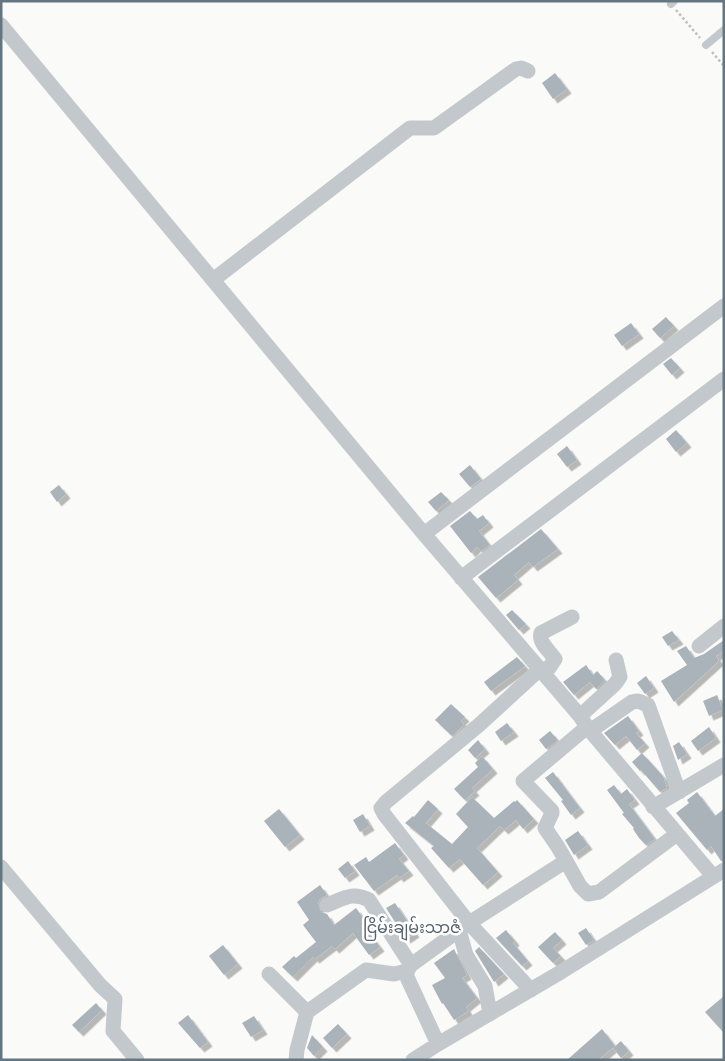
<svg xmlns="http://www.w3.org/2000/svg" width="725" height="1061" viewBox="0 0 725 1061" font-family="'Golos Text','Noto Sans Myanmar',sans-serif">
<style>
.building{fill:#aab3b9;filter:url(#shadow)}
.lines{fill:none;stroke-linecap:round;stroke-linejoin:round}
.path{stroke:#bbbfc2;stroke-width:2.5;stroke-dasharray:2.5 2.5;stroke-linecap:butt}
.service{stroke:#c3c8cc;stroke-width:8}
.minor{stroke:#c3c8cc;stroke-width:15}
.labels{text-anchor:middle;stroke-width:5;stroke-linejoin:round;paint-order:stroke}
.quarter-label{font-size:16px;fill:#57646e;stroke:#fff}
</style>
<defs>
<filter id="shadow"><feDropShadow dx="4.5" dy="4.5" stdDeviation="0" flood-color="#0004"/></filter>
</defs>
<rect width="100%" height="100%" fill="#fafaf8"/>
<path class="building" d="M 555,73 L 567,89 L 553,99 L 542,83 Z
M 666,317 L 674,326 L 660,338 L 652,329 Z
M 631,323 L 639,334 L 622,346 L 614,335 Z
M 671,358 L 680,368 L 672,375 L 663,364 Z
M 676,430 L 687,443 L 676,452 L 666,439 Z
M 567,446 L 577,460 L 567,467 L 557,454 Z
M 470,465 L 481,479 L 470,487 L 459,474 Z
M 59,485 L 66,494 L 57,502 L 50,492 Z
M 441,492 L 449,500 L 436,511 L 428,502 Z
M 470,511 L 477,519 L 483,515 L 489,523 L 479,531 L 490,545 L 481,551 L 477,547 L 471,553 L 450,526 Z
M 541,529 L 558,549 L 533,567 L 529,562 L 514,575 L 518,580 L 496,598 L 478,577 Z
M 512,610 L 526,624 L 519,630 L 506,615 Z
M 672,631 L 679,640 L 668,646 L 662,637 Z
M 724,640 L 724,651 L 716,656 L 719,661 L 674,702 L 661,681 L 687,665 L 677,651 L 686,646 L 694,658 L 704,654 Z
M 517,657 L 525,666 L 491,691 L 484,682 Z
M 586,665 L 593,675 L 597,671 L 605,680 L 596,689 L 590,682 L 574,695 L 563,682 Z
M 646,676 L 654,688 L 645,694 L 637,683 Z
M 717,695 L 723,710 L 709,716 L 703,701 Z
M 451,704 L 465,717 L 461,721 L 464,725 L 452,736 L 435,720 Z
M 628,716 L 639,731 L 636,733 L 645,743 L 637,750 L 626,736 L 615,745 L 604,733 Z
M 507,723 L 514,732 L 501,741 L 495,732 Z
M 709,727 L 716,738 L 698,751 L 691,741 Z
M 550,731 L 558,740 L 546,749 L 539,740 Z
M 478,740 L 485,749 L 475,758 L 468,750 Z
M 679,742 L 687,754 L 678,760 L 673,746 Z
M 642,753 L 663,776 L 667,788 L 660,792 L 641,770 L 640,771 L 632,762 Z
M 482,756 L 493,769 L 472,788 L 475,791 L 465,800 L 454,789 L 478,767 L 475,763 Z
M 553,772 L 580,808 L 571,815 L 561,801 L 563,800 L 545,778 Z
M 614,785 L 621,794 L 627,789 L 635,800 L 629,804 L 655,839 L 646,845 L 639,838 L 633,829 L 634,828 L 622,814 L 624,813 L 607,790 Z
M 697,792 L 715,816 L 724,809 L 724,861 L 721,861 L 711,846 L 707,850 L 676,813 L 689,803 L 687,800 Z
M 472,797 L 494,818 L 514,801 L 515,802 L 517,800 L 534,819 L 523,829 L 516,820 L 504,830 L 500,826 L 477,848 L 498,872 L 483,885 L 460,859 L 449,868 L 431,848 L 434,846 L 405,823 L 413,816 L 414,817 L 428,800 L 438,809 L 426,823 L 452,844 L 468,827 L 456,814 Z
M 279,809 L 300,835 L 285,847 L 264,821 Z
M 363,814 L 370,826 L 360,832 L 353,820 Z
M 578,831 L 588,845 L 574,855 L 565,840 Z
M 395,843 L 404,855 L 399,859 L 409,871 L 399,878 L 397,875 L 374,891 L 354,865 L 366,857 L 369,862 Z
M 348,861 L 355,871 L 345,878 L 338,869 Z
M 320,885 L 327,895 L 320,899 L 318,903 L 321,912 L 327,914 L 334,925 L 356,908 L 370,927 L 367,930 L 380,947 L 369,955 L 353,933 L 335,949 L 332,946 L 315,959 L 313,957 L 293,977 L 282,967 L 294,956 L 296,958 L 316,942 L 303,925 L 309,920 L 297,902 Z
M 395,903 L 415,933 L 406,939 L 386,908 Z
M 586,928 L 594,940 L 586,945 L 578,933 Z
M 506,930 L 515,941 L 513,943 L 528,961 L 522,966 L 496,938 Z
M 555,932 L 562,940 L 553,948 L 561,956 L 553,963 L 538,947 Z
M 223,945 L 238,964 L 224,975 L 209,956 Z
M 479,947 L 504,974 L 494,982 L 475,951 Z
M 454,949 L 467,975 L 462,978 L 477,998 L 466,1007 L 468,1011 L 454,1020 L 443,1003 L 442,1004 L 432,985 L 445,978 L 434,963 Z
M 724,996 L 724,1033 L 705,1012 Z
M 96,1003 L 102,1010 L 79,1032 L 72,1025 Z
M 188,1015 L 208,1042 L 200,1048 L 178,1023 Z
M 254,1016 L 263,1030 L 251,1037 L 242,1023 Z
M 338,1024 L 347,1034 L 332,1048 L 323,1038 Z
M 602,1029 L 615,1046 L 598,1060 L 567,1060 Z
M 312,1035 L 323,1047 L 314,1056 L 307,1048 Z
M 621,1041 L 629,1051 L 621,1058 L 613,1048 Z"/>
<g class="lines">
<path class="path" d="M 676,10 L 700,38
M 712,52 L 724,66"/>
<path class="service" d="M 671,4 L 674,1
M 706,45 L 724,30"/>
<path class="minor" d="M 1,25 L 424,534 L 580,716 L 587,727 L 713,876
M 213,280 L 410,128 L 434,128 L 516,69 L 521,68 L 528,71
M 424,534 L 724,306
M 461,578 L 724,379
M 699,646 L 724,626
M 580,716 L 615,684 L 620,677 L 616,660
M 590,731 L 632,702 L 638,701 L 648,705 L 679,792
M 653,807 L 724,765
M 566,861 L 558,847 L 545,828 L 552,813 L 552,811 L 523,781 L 587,727
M 1,867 L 100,985 L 115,999 L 113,1031 L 137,1060
M 327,905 C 343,899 352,891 369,900 L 411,965
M 459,930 L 466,955 L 485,986 L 490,1014
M 269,974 L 307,1012
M 531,990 L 469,923 L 384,814 L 381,808 L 386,802 L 479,725 L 539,670 L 549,668 L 555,659 C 550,651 538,643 541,633 L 572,617
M 438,1044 L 407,977 L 407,971 L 411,965 L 469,923 L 566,861 L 580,886 L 588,894 L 599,892 L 677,834
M 296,1060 L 297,1050 L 307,1012 L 366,970 L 394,974 L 407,971
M 413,1060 L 438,1044 L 561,972 L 724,870"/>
</g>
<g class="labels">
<g class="quarter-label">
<text x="412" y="933">ငြိမ်းချမ်းသာဇံ</text>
</g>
</g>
<rect width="725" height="1061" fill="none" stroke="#657683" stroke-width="5"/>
</svg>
